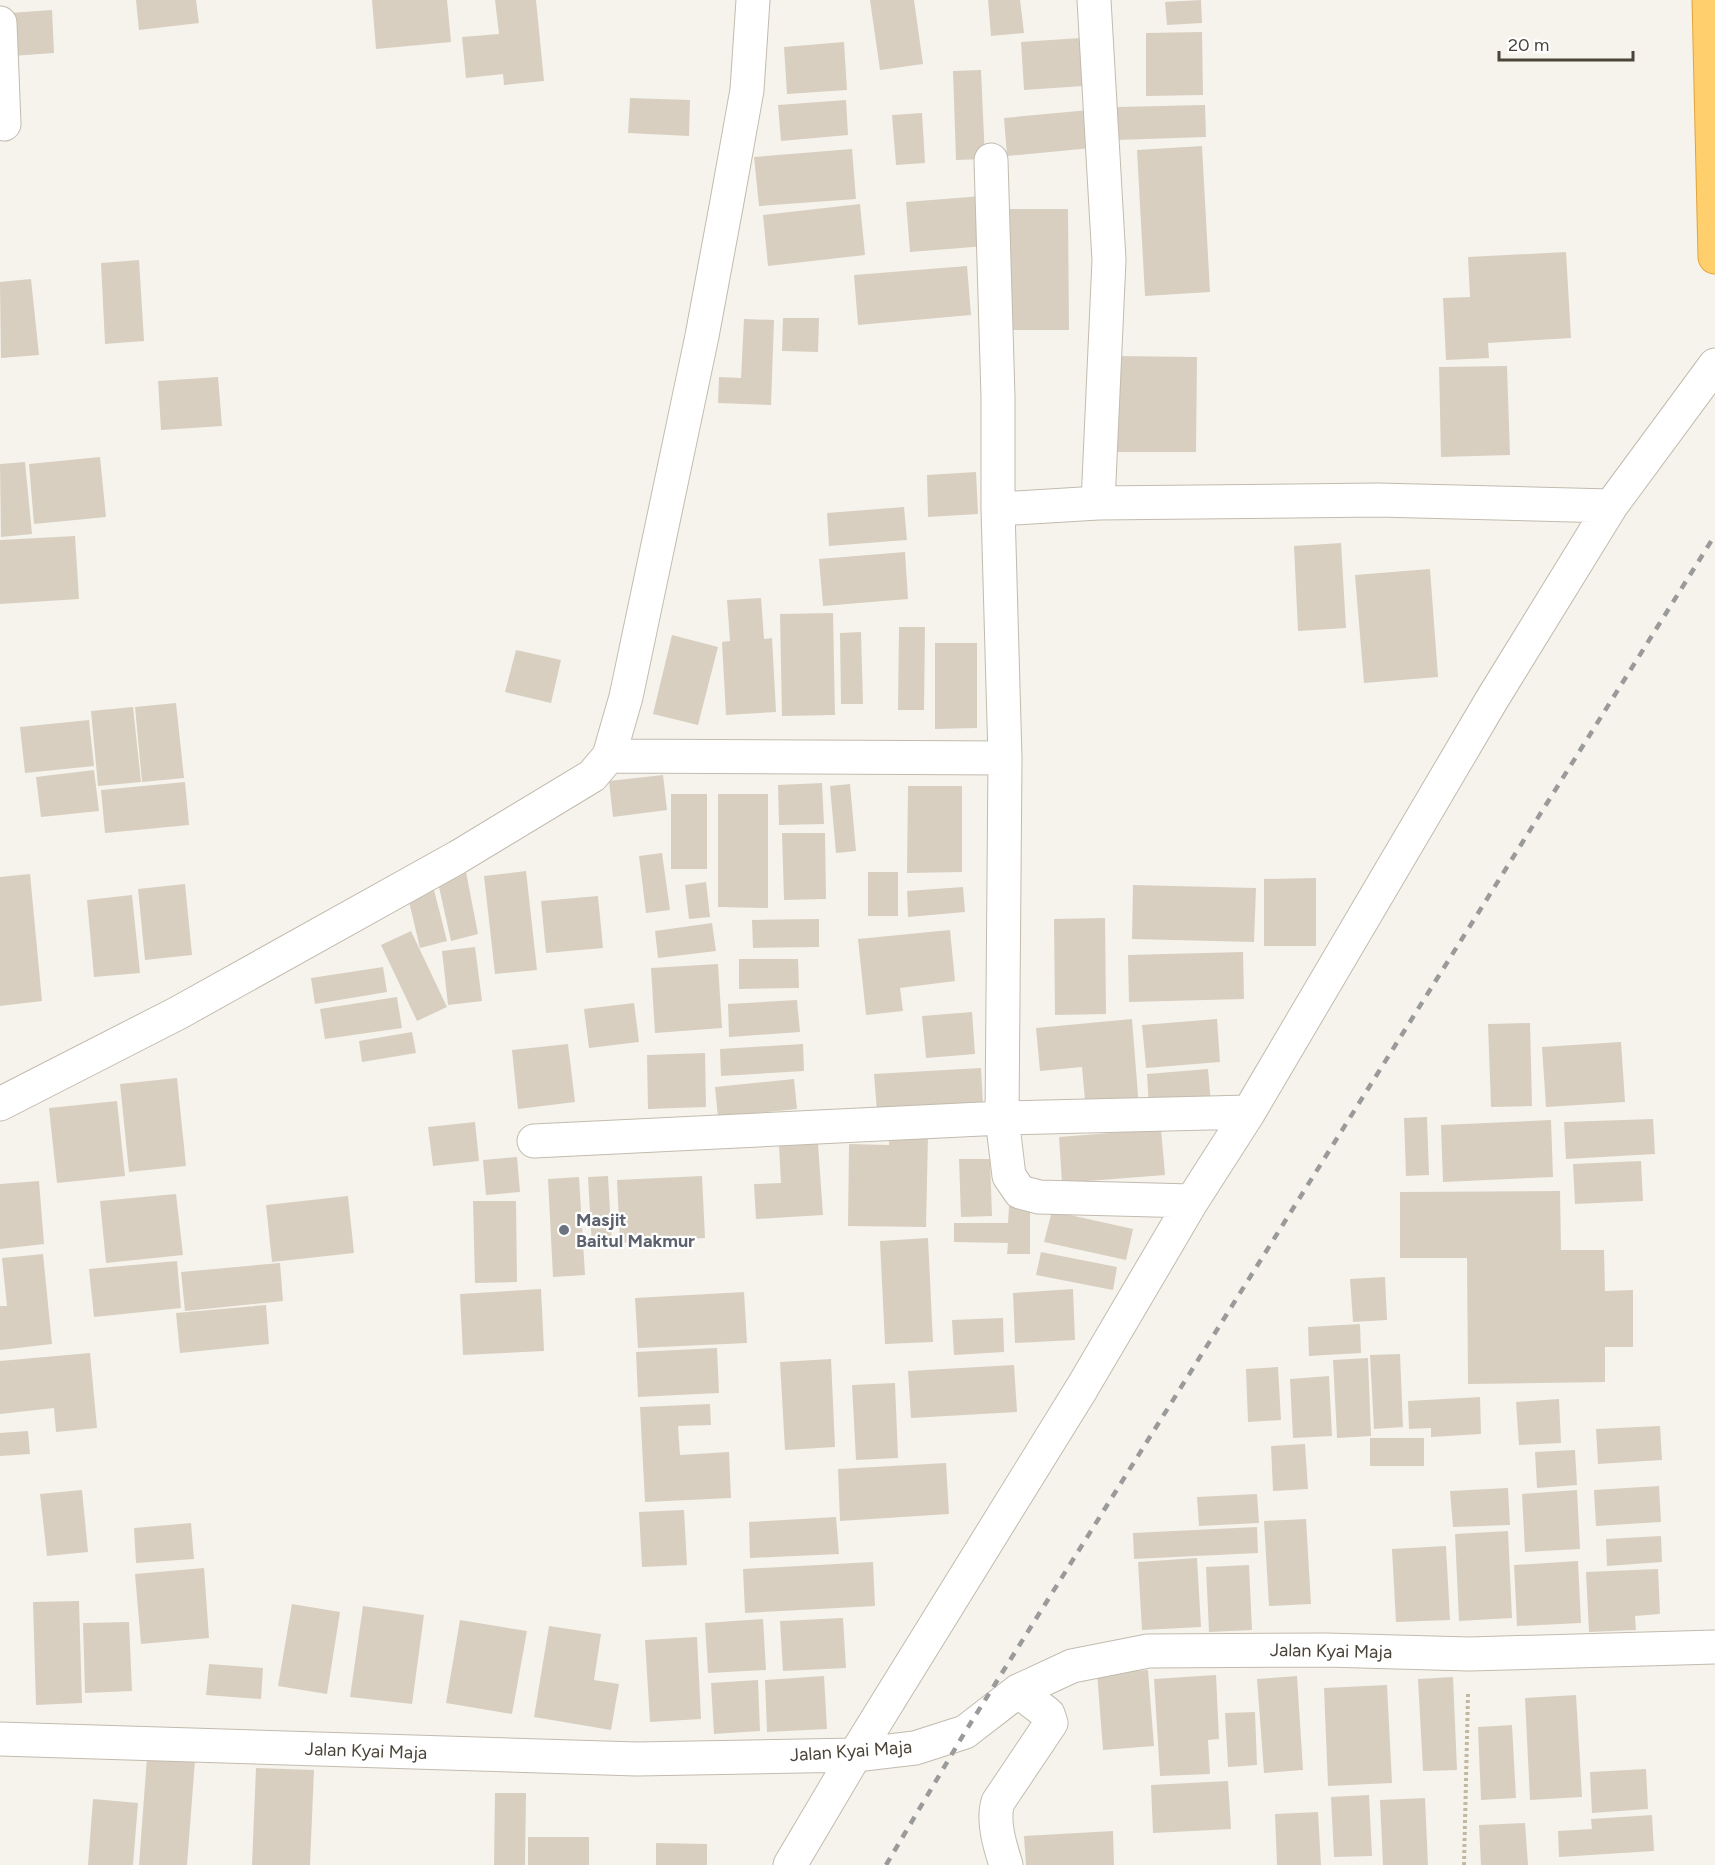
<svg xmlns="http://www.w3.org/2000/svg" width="1715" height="1865" viewBox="0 0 1715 1865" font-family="Figtree,sans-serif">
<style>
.building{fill:#d8cfc1}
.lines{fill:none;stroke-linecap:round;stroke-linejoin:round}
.street-casing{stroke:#c2bbae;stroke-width:35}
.highway-casing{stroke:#e0a43c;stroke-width:35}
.path{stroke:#c4b79f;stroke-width:4;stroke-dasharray:3 3;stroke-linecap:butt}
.street{stroke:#fff;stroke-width:33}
.highway{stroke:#ffcf6e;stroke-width:33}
.rail{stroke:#9a9a9a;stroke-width:4.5;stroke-dasharray:8 8;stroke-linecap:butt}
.worship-dot{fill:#6b7280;stroke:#fff;stroke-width:2}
.labels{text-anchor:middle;stroke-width:4.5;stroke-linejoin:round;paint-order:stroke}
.worship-label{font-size:18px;font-weight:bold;fill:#5b616d;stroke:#fff;text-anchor:start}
.street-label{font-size:18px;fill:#4b4439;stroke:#fff}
</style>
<rect width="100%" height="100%" fill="#f6f3ec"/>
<path class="building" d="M 136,0 L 196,0 L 199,23 L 139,30 Z
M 372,0 L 447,0 L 451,42 L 376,49 Z
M 495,0 L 536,0 L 544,81 L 504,85 L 503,74 L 466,78 L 462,37 L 499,34 Z
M 870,0 L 914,0 L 923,64 L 880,70 Z
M 988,0 L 1020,0 L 1024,33 L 991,36 Z
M 1201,0 L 1202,23 L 1167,25 L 1165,2 Z
M 52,10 L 54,53 L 12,56 L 10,13 Z
M 1202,32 L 1203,95 L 1146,96 L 1146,33 Z
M 1080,38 L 1083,86 L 1024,90 L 1021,42 Z
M 844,42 L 847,90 L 787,94 L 784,47 Z
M 981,70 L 985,159 L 956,160 L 953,71 Z
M 630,98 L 690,100 L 689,136 L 628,133 Z
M 846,100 L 848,135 L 781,141 L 778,105 Z
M 1205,105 L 1206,137 L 1116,140 L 1116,107 Z
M 1089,110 L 1092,148 L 1007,156 L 1004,118 Z
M 922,113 L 925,163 L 896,165 L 892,115 Z
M 1202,146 L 1210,292 L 1145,296 L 1137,150 Z
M 852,149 L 856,199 L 759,206 L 754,157 Z
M 982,196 L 986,246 L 910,252 L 906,202 Z
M 860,204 L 865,255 L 768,266 L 763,215 Z
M 1006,209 L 1068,209 L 1069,330 L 1007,330 Z
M 1566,252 L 1571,338 L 1488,343 L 1489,358 L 1446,360 L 1443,298 L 1470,297 L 1468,257 Z
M 139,260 L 144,341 L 105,344 L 101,263 Z
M 967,266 L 971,315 L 858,325 L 854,275 Z
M 31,279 L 39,355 L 1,358 L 0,282 Z
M 783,318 L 819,318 L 818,352 L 782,351 Z
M 744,319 L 774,320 L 771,405 L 718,403 L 719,377 L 741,378 Z
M 1115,356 L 1197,357 L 1196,452 L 1115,452 Z
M 1507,366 L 1510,455 L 1441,457 L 1439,367 Z
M 218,377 L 222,426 L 161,430 L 158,381 Z
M 100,457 L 106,517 L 34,524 L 29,464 Z
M 25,462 L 32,534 L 1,537 L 0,464 Z
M 976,472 L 978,514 L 928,517 L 927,475 Z
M 904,507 L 907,540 L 829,546 L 827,513 Z
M 75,536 L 79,599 L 0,604 L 0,540 Z
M 1341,543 L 1346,628 L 1298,631 L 1294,546 Z
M 905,552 L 908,599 L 823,606 L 819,559 Z
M 1430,569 L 1438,677 L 1364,683 L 1355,575 Z
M 761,598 L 764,639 L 772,638 L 776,712 L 726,715 L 722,642 L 730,641 L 727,600 Z
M 833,613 L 835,715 L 782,716 L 780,614 Z
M 899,627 L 925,627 L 924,710 L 898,710 Z
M 861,632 L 863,704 L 841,704 L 840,633 Z
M 672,635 L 718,647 L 698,725 L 653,714 Z
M 935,643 L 977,643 L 977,728 L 935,729 Z
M 516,650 L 561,660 L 551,703 L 505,692 Z
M 176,703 L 184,778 L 142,782 L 135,707 Z
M 133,707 L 141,782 L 98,786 L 91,711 Z
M 89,720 L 94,766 L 25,773 L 20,727 Z
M 94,770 L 99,811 L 41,817 L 36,777 Z
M 663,775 L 667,810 L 613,817 L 609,781 Z
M 185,782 L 189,825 L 105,833 L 101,790 Z
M 822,783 L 824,824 L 779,825 L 778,785 Z
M 850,784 L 856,851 L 836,853 L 830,786 Z
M 908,786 L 962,786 L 962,872 L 907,873 Z
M 671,794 L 707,794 L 707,869 L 671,869 Z
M 718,794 L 768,794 L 768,908 L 718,907 Z
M 782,833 L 825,833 L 826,899 L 784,900 Z
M 662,853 L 670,910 L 646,913 L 639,856 Z
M 526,871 L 537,970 L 495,974 L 484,876 Z
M 466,872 L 478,934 L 451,941 L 437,878 Z
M 868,872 L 898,872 L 898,916 L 868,916 Z
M 30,874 L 42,1001 L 0,1006 L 0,877 Z
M 1316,878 L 1316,946 L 1264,946 L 1264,879 Z
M 706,882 L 710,917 L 689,919 L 685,885 Z
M 185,884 L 192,955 L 145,960 L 138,889 Z
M 1133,885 L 1256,888 L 1254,942 L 1132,939 Z
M 433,886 L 447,941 L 420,948 L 407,893 Z
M 963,887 L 965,912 L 908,917 L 907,891 Z
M 132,895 L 140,973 L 94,977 L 87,900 Z
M 598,896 L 603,948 L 546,953 L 541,901 Z
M 1105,918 L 1106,1014 L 1055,1015 L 1054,919 Z
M 819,919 L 819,947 L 753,948 L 752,920 Z
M 712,923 L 716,951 L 658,958 L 655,931 Z
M 950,930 L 955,981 L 900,988 L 903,1011 L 866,1015 L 858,939 Z
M 411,931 L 447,1007 L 417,1021 L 381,945 Z
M 475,947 L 482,1001 L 448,1005 L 442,951 Z
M 1243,952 L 1244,999 L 1129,1002 L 1128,955 Z
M 739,959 L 798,959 L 799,988 L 739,989 Z
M 718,964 L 722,1028 L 655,1033 L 651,968 Z
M 383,967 L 387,992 L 315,1004 L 311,978 Z
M 397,997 L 402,1028 L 325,1039 L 320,1009 Z
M 797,1000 L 800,1032 L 729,1037 L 728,1004 Z
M 634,1003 L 639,1042 L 589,1048 L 584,1009 Z
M 972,1012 L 975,1054 L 926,1058 L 922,1016 Z
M 1132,1019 L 1139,1108 L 1086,1112 L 1082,1067 L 1040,1071 L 1036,1028 Z
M 1217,1019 L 1220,1062 L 1146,1068 L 1142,1025 Z
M 1530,1023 L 1532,1106 L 1491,1107 L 1488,1024 Z
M 412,1032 L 416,1053 L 362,1062 L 359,1041 Z
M 1621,1042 L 1625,1102 L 1546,1107 L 1542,1047 Z
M 568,1044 L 575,1102 L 518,1109 L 512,1050 Z
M 803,1044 L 804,1071 L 721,1076 L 720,1049 Z
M 705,1053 L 706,1107 L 648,1109 L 647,1055 Z
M 981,1068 L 983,1105 L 877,1112 L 874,1074 Z
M 1208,1069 L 1211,1104 L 1149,1108 L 1147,1074 Z
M 177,1078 L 186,1166 L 129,1172 L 120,1084 Z
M 794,1079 L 797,1109 L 718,1117 L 715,1087 Z
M 117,1101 L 125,1176 L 57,1183 L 49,1108 Z
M 1427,1117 L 1429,1175 L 1406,1176 L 1404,1118 Z
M 1653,1119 L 1655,1154 L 1566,1159 L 1564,1122 Z
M 1551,1120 L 1553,1177 L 1443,1182 L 1441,1125 Z
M 475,1122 L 479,1161 L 433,1166 L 428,1127 Z
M 1161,1129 L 1165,1175 L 1062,1183 L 1059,1137 Z
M 889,1134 L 928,1135 L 926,1227 L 848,1226 L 849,1144 L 889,1145 Z
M 818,1144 L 823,1215 L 756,1219 L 754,1184 L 781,1183 L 779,1146 Z
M 517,1157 L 520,1192 L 486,1195 L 483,1160 Z
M 959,1159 L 990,1159 L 992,1216 L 961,1217 Z
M 1641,1161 L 1643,1201 L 1575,1204 L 1573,1164 Z
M 608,1176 L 612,1245 L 592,1247 L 588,1177 Z
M 702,1176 L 705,1238 L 620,1243 L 617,1180 Z
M 579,1177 L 585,1275 L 553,1277 L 548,1179 Z
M 39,1181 L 44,1244 L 0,1249 L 0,1184 Z
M 1560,1191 L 1561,1250 L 1604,1250 L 1605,1291 L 1633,1290 L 1633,1347 L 1605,1347 L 1605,1382 L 1468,1384 L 1467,1258 L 1400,1258 L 1400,1192 Z
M 176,1194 L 183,1255 L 106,1263 L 100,1201 Z
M 348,1196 L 354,1253 L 272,1262 L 266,1205 Z
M 473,1201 L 516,1201 L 517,1282 L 475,1283 Z
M 1009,1206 L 1030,1207 L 1030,1254 L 1007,1254 L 1008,1243 L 954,1242 L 954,1223 L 1008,1223 Z
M 1052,1211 L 1133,1229 L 1126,1260 L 1044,1242 Z
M 928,1238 L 933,1342 L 885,1344 L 880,1241 Z
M 1041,1252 L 1117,1267 L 1113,1290 L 1036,1275 Z
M 43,1254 L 52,1344 L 0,1350 L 0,1306 L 7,1306 L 2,1258 Z
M 177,1261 L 181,1308 L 94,1317 L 89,1269 Z
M 280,1263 L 283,1301 L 185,1311 L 181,1272 Z
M 1385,1277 L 1387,1320 L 1353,1322 L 1350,1279 Z
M 541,1289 L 544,1351 L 463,1355 L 460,1294 Z
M 1073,1289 L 1075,1340 L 1015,1343 L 1013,1293 Z
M 744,1292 L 747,1343 L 638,1348 L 635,1298 Z
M 266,1305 L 269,1344 L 180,1353 L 176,1313 Z
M 1003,1318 L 1004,1352 L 954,1355 L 952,1320 Z
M 1360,1324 L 1361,1353 L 1309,1356 L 1308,1327 Z
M 717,1348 L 719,1393 L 638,1397 L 636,1352 Z
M 90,1353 L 97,1428 L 56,1432 L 54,1408 L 0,1414 L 0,1361 Z
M 1400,1354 L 1403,1427 L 1374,1429 L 1370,1355 Z
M 1368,1358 L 1371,1436 L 1337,1438 L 1333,1360 Z
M 831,1359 L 835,1447 L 785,1450 L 780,1362 Z
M 1014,1365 L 1017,1412 L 911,1418 L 908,1371 Z
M 1278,1367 L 1281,1420 L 1248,1422 L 1246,1369 Z
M 1329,1376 L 1332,1436 L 1293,1438 L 1290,1379 Z
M 895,1383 L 898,1458 L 856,1460 L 852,1385 Z
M 1480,1397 L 1481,1434 L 1431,1437 L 1431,1428 L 1409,1429 L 1408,1401 Z
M 1559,1399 L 1561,1443 L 1519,1445 L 1516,1402 Z
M 710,1404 L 711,1425 L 678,1426 L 680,1455 L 729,1452 L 731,1498 L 645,1502 L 640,1407 Z
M 1660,1426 L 1662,1460 L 1598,1464 L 1596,1429 Z
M 28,1431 L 30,1454 L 0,1456 L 0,1433 Z
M 1370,1438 L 1424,1438 L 1424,1466 L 1370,1466 Z
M 1305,1444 L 1308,1489 L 1273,1491 L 1271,1446 Z
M 1575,1450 L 1577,1485 L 1537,1488 L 1535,1452 Z
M 946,1463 L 949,1514 L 840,1521 L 838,1469 Z
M 1659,1486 L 1661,1522 L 1596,1526 L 1594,1490 Z
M 1508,1488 L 1510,1525 L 1453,1527 L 1450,1491 Z
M 82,1490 L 88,1552 L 47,1556 L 40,1494 Z
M 1577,1490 L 1580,1549 L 1525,1552 L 1522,1494 Z
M 1257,1494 L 1259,1523 L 1199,1526 L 1197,1497 Z
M 684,1510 L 687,1565 L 642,1567 L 639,1512 Z
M 836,1517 L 839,1554 L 750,1558 L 749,1522 Z
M 1306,1519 L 1311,1604 L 1269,1606 L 1264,1521 Z
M 191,1523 L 194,1559 L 136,1563 L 134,1528 Z
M 1257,1527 L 1258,1553 L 1134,1559 L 1133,1533 Z
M 1508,1531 L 1512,1618 L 1459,1621 L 1455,1534 Z
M 1661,1536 L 1662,1562 L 1607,1566 L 1606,1539 Z
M 1446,1546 L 1450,1620 L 1396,1622 L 1392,1549 Z
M 1197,1558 L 1201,1627 L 1142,1630 L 1138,1562 Z
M 1578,1561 L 1581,1623 L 1517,1626 L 1514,1565 Z
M 873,1562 L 875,1606 L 745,1613 L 743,1569 Z
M 1249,1565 L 1252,1630 L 1209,1632 L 1206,1567 Z
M 204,1568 L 209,1638 L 141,1644 L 135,1574 Z
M 1658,1569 L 1660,1614 L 1635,1616 L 1636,1630 L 1589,1632 L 1586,1572 Z
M 79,1601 L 82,1703 L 36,1705 L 33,1602 Z
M 292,1604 L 340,1612 L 327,1694 L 278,1686 Z
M 363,1606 L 424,1615 L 412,1704 L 350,1697 Z
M 843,1618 L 846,1668 L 783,1671 L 780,1621 Z
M 763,1619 L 766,1670 L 708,1673 L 705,1623 Z
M 460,1620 L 527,1631 L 512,1714 L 446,1703 Z
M 129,1622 L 132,1691 L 85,1693 L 83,1623 Z
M 549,1626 L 601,1634 L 594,1680 L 619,1684 L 611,1730 L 534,1717 Z
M 697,1637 L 701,1719 L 650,1722 L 645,1640 Z
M 209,1664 L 263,1668 L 261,1699 L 206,1695 Z
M 1148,1670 L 1154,1746 L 1103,1750 L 1097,1673 Z
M 1216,1675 L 1219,1739 L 1208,1740 L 1210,1774 L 1160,1776 L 1154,1679 Z
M 824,1676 L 827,1729 L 767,1732 L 765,1680 Z
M 1297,1676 L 1303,1770 L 1264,1773 L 1257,1679 Z
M 1453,1677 L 1457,1770 L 1423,1771 L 1418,1679 Z
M 758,1680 L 760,1731 L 714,1734 L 711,1683 Z
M 1387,1685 L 1392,1783 L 1328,1786 L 1324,1688 Z
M 1576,1695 L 1582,1797 L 1530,1800 L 1525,1698 Z
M 1255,1712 L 1257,1765 L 1228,1767 L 1225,1713 Z
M 1512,1725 L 1516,1798 L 1481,1800 L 1478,1727 Z
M 147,1757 L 195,1760 L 187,1865 L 139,1865 Z
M 256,1768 L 314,1770 L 310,1865 L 252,1865 Z
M 1646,1769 L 1648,1809 L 1592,1813 L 1590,1772 Z
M 1228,1781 L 1231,1829 L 1153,1833 L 1151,1785 Z
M 495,1793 L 526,1793 L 525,1865 L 494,1865 Z
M 1369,1795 L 1372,1856 L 1334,1857 L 1331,1797 Z
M 1425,1798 L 1428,1865 L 1383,1865 L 1380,1800 Z
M 93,1799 L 138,1803 L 133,1865 L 88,1865 Z
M 1318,1812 L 1321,1865 L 1277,1865 L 1275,1814 Z
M 1652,1815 L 1654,1851 L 1559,1857 L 1558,1831 L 1592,1829 L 1591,1819 Z
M 1525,1823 L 1528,1865 L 1481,1865 L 1479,1825 Z
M 1113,1831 L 1114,1865 L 1026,1865 L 1024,1836 Z
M 528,1837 L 589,1837 L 589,1865 L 528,1865 Z
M 656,1843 L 707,1844 L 707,1865 L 656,1865 Z"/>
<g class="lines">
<defs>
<path id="street" d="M 1094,0 L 1109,260 L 1098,503
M 0,23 L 4,124
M 991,160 L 998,397 L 998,509
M 609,756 L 626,697 L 702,336 L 726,207 L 747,90 L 753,0
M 0,1104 L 178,1013 L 458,857 L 592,776 L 609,756 L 1005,758
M 534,1141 L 1002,1118 L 1249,1112
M 1192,1201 L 1039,1197 L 1020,1192 L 1009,1176 L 1002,1118 L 1005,758 L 998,509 L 1098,503 L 1378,500 L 1611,506
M 0,1739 L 637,1759 L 855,1755 L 915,1748 L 965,1732 L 1018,1691 L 1072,1666 L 1148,1651 L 1325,1650 L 1469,1654 L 1715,1647
M 790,1865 L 855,1755 L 1082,1388 L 1192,1201 L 1249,1112 L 1491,701 L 1611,506 L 1715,365
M 1006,1865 C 1000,1846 992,1821 998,1802 L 1051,1723 L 1048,1714 L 1018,1691"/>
<path id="highway" d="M 1709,0 L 1715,257"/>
</defs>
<use href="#street" class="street-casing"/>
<use href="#highway" class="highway-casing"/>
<path class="path" d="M 1464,1865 L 1468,1694"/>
<use href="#street" class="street"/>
<use href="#highway" class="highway"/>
<path class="rail" d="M 886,1865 L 965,1732 L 1715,535"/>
</g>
<circle class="worship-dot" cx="564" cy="1230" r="6"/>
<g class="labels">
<g class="worship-label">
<text x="576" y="1226">Masjit<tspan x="576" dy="21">Baitul Makmur</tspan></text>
</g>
<g class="street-label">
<text transform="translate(1331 1651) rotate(1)" y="6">Jalan Kyai Maja</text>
<text transform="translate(366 1751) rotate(2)" y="6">Jalan Kyai Maja</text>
<text transform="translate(851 1751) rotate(-4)" y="6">Jalan Kyai Maja</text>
</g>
</g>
<path d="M1499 51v9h134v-9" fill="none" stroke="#4b4439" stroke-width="3"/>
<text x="1508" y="51" font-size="18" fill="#4b4439" stroke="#ffffff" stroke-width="4.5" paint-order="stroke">20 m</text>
</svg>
